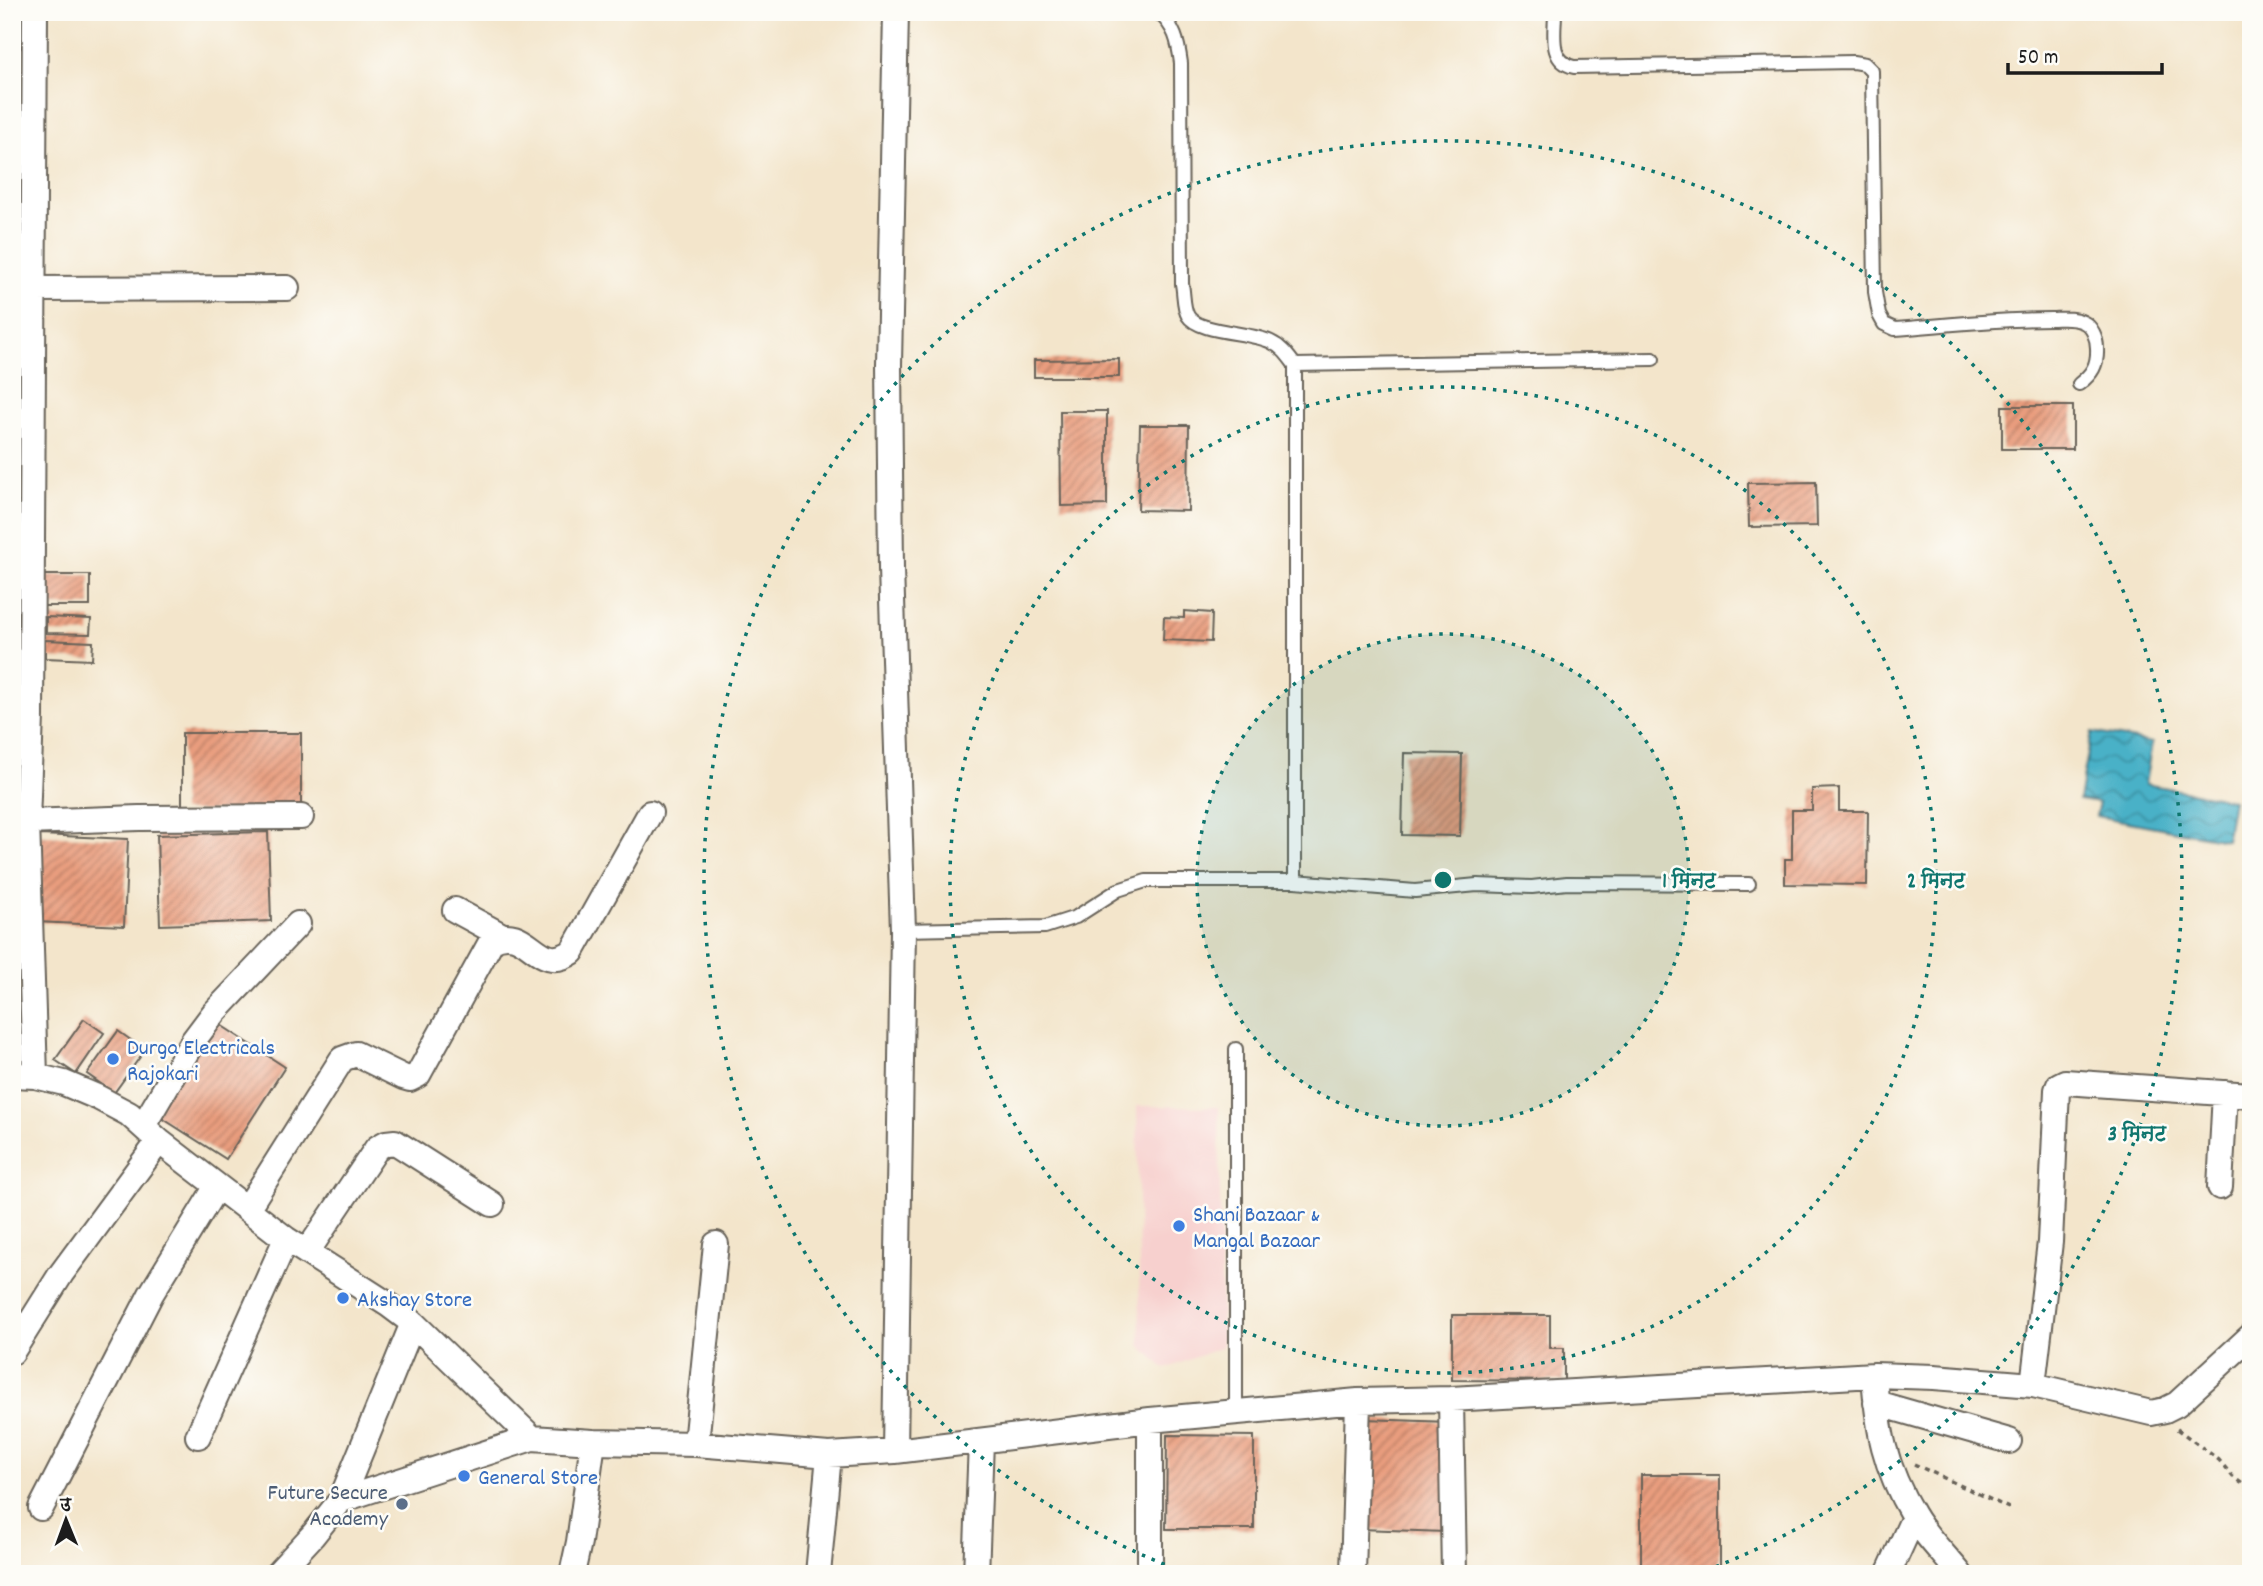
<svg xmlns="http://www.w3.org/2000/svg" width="2263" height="1586" viewBox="0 0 2263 1586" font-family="Dekko,'Playpen Sans Deva',sans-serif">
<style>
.built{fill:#f7d0ce}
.water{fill:url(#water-waves);stroke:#326672;stroke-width:2}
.building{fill:url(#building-hatch)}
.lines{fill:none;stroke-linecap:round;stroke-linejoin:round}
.lane-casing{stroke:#676259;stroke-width:16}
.street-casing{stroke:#676259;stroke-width:28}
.path{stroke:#676259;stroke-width:3.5;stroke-dasharray:5 5;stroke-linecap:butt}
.lane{stroke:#fff;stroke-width:12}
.street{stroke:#fff;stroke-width:24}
.ring{fill:none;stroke:#0f766e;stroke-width:3.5;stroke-dasharray:3.5 7}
.shop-dot{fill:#3f7fe0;stroke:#fdfcf7;stroke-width:2.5}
.service-dot{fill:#5c6f8a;stroke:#fdfcf7;stroke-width:2.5}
.labels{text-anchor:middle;stroke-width:5;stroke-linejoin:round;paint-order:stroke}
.shop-label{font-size:23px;fill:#366cbe;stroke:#fdfcf7;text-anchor:start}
.service-label{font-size:23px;fill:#4e5e75;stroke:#fdfcf7;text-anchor:end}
.centre{fill:#0f766e;stroke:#fdfcf7;stroke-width:3.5}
.ring-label{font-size:21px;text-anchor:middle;font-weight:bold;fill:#0f766e;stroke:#fdfcf7;stroke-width:5;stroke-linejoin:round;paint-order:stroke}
</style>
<defs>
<pattern id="water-waves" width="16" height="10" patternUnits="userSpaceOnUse" patternTransform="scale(1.75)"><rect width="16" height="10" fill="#48b1c7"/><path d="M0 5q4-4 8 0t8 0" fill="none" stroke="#3b8fa1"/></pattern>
<pattern id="building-hatch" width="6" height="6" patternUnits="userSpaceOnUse" patternTransform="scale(1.75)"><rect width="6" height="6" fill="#e99d7e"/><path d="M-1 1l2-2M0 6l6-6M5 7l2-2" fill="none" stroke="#bc7f66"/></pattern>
</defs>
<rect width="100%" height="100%" fill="#fdfcf7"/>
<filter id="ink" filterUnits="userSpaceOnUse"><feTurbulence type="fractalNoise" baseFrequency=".0143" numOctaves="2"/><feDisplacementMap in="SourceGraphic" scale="14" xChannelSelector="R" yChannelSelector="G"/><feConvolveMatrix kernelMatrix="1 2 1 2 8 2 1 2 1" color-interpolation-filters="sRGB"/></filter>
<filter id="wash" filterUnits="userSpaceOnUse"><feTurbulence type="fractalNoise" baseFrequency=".00686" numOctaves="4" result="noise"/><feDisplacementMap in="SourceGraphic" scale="28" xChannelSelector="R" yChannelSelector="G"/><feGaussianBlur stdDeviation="1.57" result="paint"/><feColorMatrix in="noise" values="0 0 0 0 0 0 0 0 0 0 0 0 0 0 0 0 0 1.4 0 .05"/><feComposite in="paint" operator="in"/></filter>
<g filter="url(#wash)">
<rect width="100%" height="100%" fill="#f3e5cb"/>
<path class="built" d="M 1137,1106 L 1219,1107 L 1222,1347 L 1165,1369 L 1140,1345 Z"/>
<path class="water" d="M 2092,732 L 2152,743 L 2145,784 L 2233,800 L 2226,840 L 2096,816 L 2099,803 L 2079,800 Z"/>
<g id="blocks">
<path class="building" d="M 12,33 L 22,33 L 21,48 L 12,48 Z
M 12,311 L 19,311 L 18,381 L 12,381 Z
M 1119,359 L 1119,377 L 1034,377 L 1034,360 Z
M 12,395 L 30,395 L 30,442 L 12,442 Z
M 2002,406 L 2073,406 L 2073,449 L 2002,449 Z
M 1060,411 L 1107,411 L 1107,505 L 1061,506 Z
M 1140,425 L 1189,425 L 1188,511 L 1138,510 Z
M 12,450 L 22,450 L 22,502 L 12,502 Z
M 1816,482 L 1817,526 L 1749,527 L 1748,483 Z
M 44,575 L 90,575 L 90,606 L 43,606 Z
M 1184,611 L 1212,613 L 1211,642 L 1163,640 L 1164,617 L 1184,618 Z
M 46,617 L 91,619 L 90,634 L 46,633 Z
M 45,640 L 93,642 L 92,660 L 45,658 Z
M 182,733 L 301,733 L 301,811 L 182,811 Z
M 1404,753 L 1462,754 L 1460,836 L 1402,835 Z
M 1839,788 L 1839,811 L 1868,811 L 1867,885 L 1785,884 L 1785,859 L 1792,859 L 1792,810 L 1812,810 L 1812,789 Z
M 268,832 L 271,921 L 160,925 L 157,835 Z
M 40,835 L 128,839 L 124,926 L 36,922 Z
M 84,1019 L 104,1033 L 76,1074 L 55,1060 Z
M 213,1020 L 285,1067 L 226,1159 L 154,1113 Z
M 118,1031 L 145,1050 L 114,1093 L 87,1074 Z
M 1452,1315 L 1550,1315 L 1550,1348 L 1564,1348 L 1564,1381 L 1452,1380 Z
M 1364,1419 L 1449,1422 L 1446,1532 L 1360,1529 Z
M 1167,1435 L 1254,1436 L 1254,1529 L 1166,1529 Z
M 1641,1475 L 1720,1475 L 1720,1574 L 1641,1574 Z"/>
</g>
</g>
<g filter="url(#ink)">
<use href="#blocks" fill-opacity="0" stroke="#676259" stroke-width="2"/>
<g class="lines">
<defs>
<path id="lane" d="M 1158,12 C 1175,27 1178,41 1181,63 L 1182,284 C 1184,293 1183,308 1188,316 C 1198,333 1252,332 1271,342 C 1282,347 1288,356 1295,365 L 1295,881
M 1555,12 C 1555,33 1548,61 1574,67 L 1853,62 L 1865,64 L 1872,71 L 1875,292 L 1879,315 L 1884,324 L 1895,329 C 1947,325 1999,319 2051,319 C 2060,319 2073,317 2083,322 C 2092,326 2097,338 2097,348 C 2098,365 2092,374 2079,384
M 1295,365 L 1653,359
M 903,930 L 1045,927 L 1076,917 L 1118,890 L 1146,881 L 1295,881 L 1415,891 L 1477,885 L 1532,887 L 1567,883 L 1749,884
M 1236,1049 L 1236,1412"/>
<path id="street" d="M 35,12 L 31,716 L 27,822 L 35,1076
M 33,289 L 287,288
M 27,822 L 139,818 L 301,817
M 455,910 L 501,935
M 12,1075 L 35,1076 L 64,1083 L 97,1097 L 129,1114 L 159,1141 L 286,1239 L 389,1305 L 413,1323 L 532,1438 L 593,1442 L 696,1444 L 829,1455 L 895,1451 L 1150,1420 L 1358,1401 L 1451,1399 L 1874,1375 L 1934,1377 L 2033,1385 L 2151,1413 L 2165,1410 L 2177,1404 L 2251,1336
M 143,1126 L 193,1041 L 214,1013 L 298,924
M 2220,1187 L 2225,1093
M 247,1209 L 342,1059 L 356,1054 L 403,1077 L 410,1079 L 418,1075 L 492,940 C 529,921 536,976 572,952 L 650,813
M 307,1252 L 377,1148 L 386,1143 L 395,1142 L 492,1204
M 12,1352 L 61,1274 L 159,1141
M 1874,1375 C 1878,1431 1884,1466 1913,1515 C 1925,1536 1945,1555 1960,1574
M 2033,1385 L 2050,1242 L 2057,1090 L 2059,1085 L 2065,1082 L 2251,1095
M 1451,1399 L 1454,1574
M 1876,1403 L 2009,1441
M 198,1436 L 286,1239
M 696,1444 L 716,1244
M 895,1451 L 903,930 L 891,569 L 889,364 L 896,12
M 341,1500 L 413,1323
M 41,1508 L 151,1294 L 217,1186
M 277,1574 L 313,1535 L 341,1500 L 532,1438
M 572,1574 L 579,1542 L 593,1442
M 818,1574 L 829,1455
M 976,1574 L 981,1442
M 1150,1574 L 1150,1420
M 1353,1574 L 1358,1401
M 1888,1574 L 1914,1517"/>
</defs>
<use href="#lane" class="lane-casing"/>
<use href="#street" class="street-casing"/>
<path class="path" d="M 2177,1429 L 2219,1460 L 2233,1477 L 2251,1490
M 1914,1464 L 2013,1510"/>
<use href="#lane" class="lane"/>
<use href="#street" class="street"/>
</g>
</g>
<circle cx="1443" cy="880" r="246" fill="#0f766e" fill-opacity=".12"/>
<g class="ring">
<circle cx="1443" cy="880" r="246"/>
<circle cx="1443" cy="880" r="493"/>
<path d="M1184 1572A739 739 0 1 1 1702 1572"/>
</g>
<g class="shop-dot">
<circle cx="113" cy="1059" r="7"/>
<circle cx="1179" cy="1226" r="7"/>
<circle cx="343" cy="1298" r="7"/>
<circle cx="464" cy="1476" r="7"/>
</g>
<circle class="service-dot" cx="402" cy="1504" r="7"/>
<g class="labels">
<g class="shop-label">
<text x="127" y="1054">Durga Electricals<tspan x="127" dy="26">Rajokari</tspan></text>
<text x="1193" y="1221">Shani Bazaar &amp;<tspan x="1193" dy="26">Mangal Bazaar</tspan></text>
<text x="357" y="1306">Akshay Store</text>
<text x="478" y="1484">General Store</text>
</g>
<g class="service-label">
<text x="388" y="1499">Future Secure<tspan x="388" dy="26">Academy</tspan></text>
</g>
</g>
<circle cx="1443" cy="880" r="10" class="centre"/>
<g class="ring-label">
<text x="1689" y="887">1 मिनट</text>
<text x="1936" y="887">2 मिनट</text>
<text x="2137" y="1140">3 मिनट</text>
</g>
<rect width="2263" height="1586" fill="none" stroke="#fdfcf7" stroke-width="42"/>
<g transform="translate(66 1520) rotate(359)" stroke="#fdfcf7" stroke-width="5" paint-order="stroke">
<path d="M0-5L12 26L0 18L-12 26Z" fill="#1c1c1c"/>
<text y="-10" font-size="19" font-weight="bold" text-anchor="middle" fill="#1c1c1c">उ</text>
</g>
<path d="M2008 63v10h154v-10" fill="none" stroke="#1c1c1c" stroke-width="3.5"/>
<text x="2018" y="63" font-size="21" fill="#1c1c1c" stroke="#fdfcf7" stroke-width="5" paint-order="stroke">50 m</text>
</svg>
